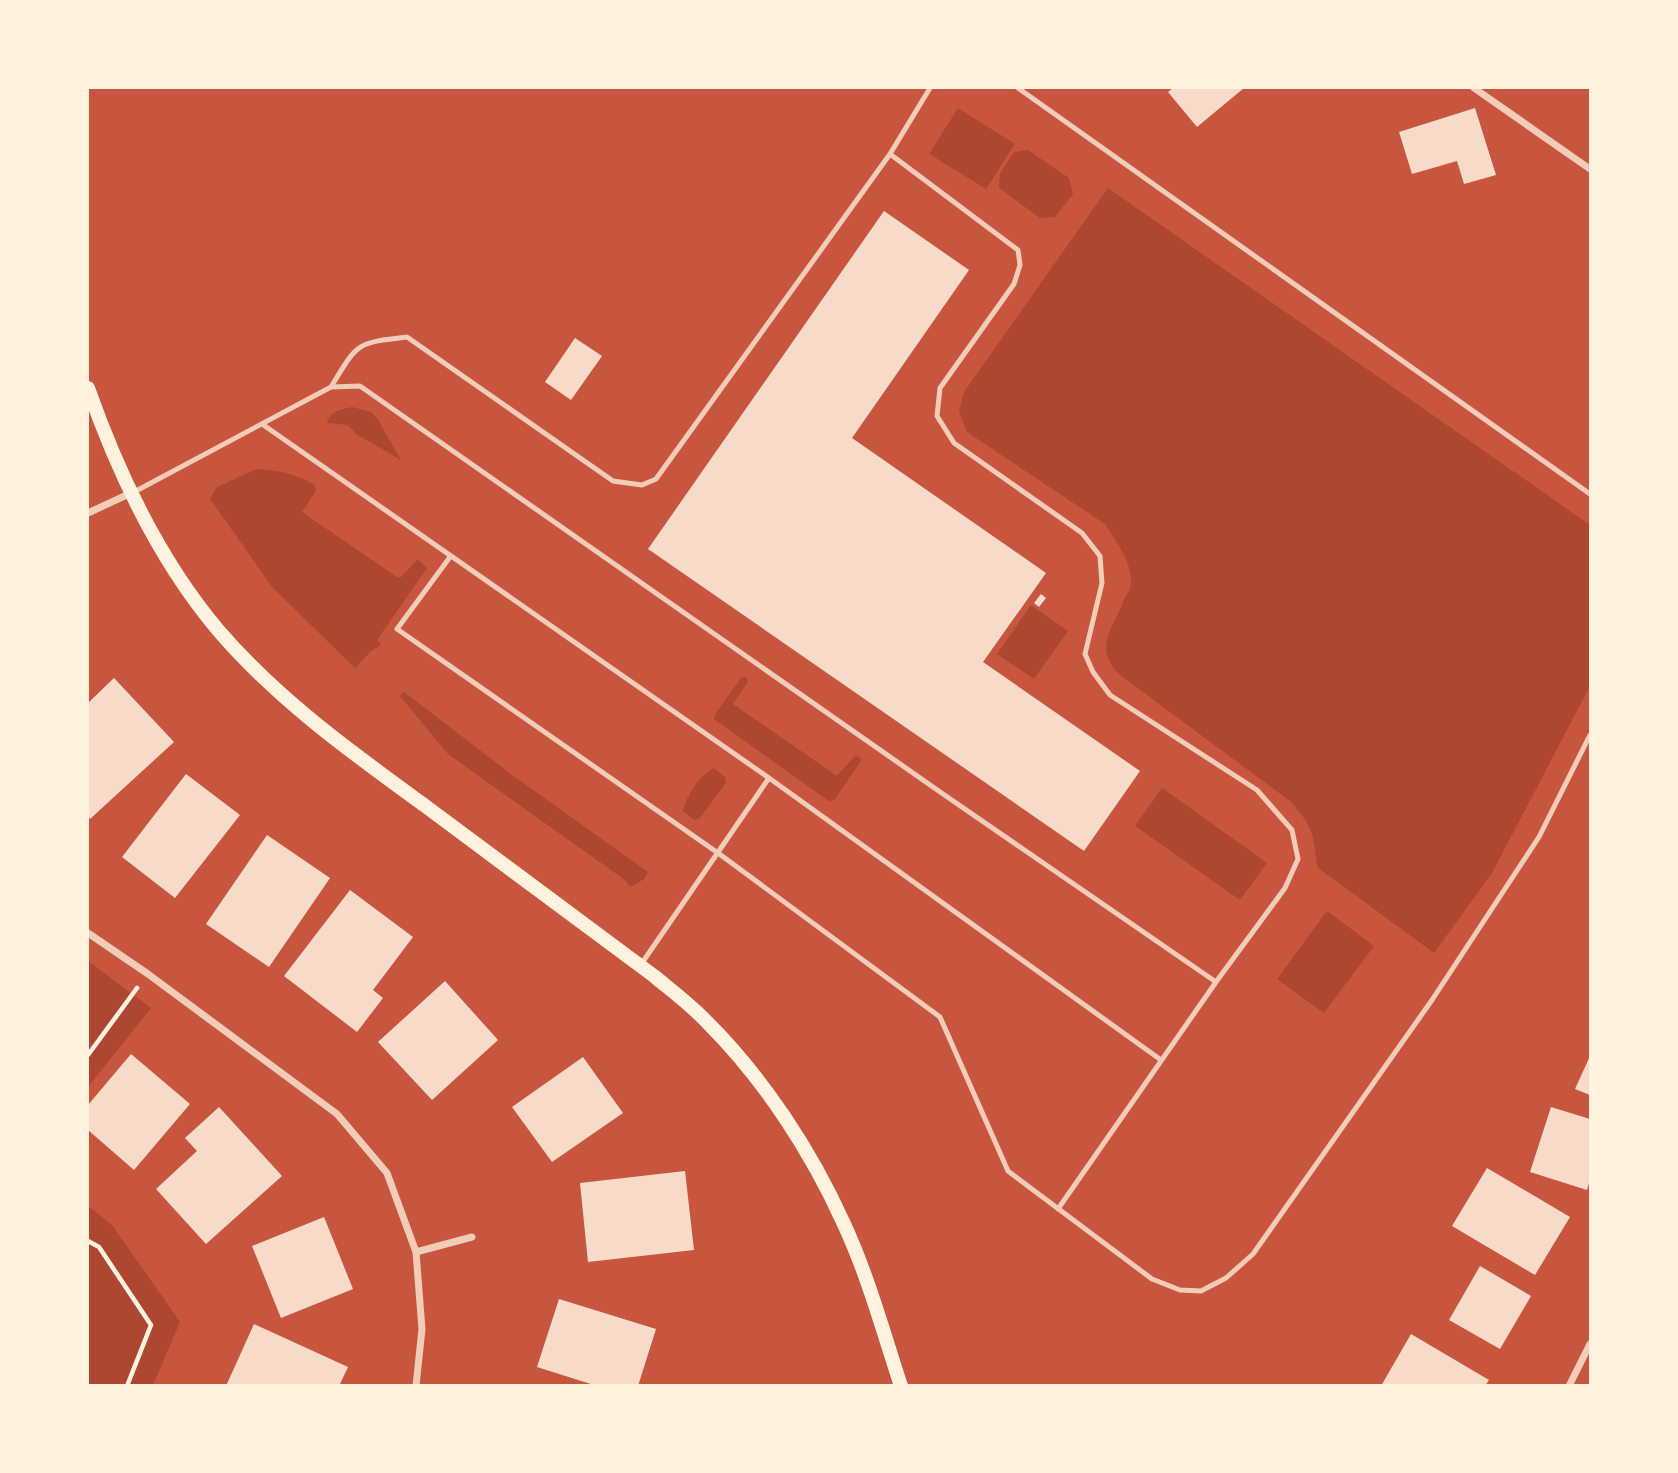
<svg xmlns="http://www.w3.org/2000/svg" width="1678" height="1473" viewBox="0 0 1678 1473" font-family="Commissioner,sans-serif">
<style>
.green{fill:#ae4732}
.building{fill:#f7dbc8}
.lines{fill:none;stroke-linecap:round;stroke-linejoin:round}
.path{stroke:#fff3e0;stroke-width:4.5}
.service{stroke:#f1ccb7;stroke-width:5}
.minor{stroke:#f1ccb7;stroke-width:7}
.secondary{stroke:#fff3e0;stroke-width:14}
</style>
<rect width="100%" height="100%" fill="#c8553d"/>
<path class="green" d="M 958,108 L 1015,144 L 986,189 L 929,154 Z
M 1028,150 L 1069,178 L 1073,194 L 1055,217 L 1040,218 L 999,188 L 1000,173 L 1014,152 Z
M 1108,188 L 1590,525 L 1590,686 L 1492,873 L 1434,953 L 1317,867 C 1314,834 1312,825 1290,801 L 1120,675 C 1093,648 1112,630 1124,600 C 1126,596 1130,589 1131,585 C 1133,563 1116,541 1105,524 L 967,432 L 959,411 L 964,392 Z
M 352,407 L 371,412 L 377,418 L 401,460 L 356,434 L 348,425 L 327,423 C 330,411 342,409 352,407 Z
M 256,469 C 278,470 296,474 315,485 L 316,491 L 302,512 L 397,577 L 401,577 L 418,559 L 427,568 L 377,640 L 381,645 L 371,651 L 355,668 L 273,588 L 210,499 L 217,487 Z
M 1031,605 L 1068,631 L 1034,679 L 997,654 Z
M 746,677 L 748,682 L 733,704 L 837,776 L 855,756 L 860,757 L 861,761 L 835,799 L 830,802 L 714,719 L 716,713 L 741,678 Z
M 404,692 L 511,774 L 648,872 L 644,879 L 630,887 L 625,880 L 448,754 L 400,696 Z
M 714,768 L 725,777 L 726,783 L 699,819 L 694,820 L 683,811 C 685,798 701,773 714,768 Z
M 1162,788 L 1267,863 L 1240,900 L 1135,826 Z
M 1327,911 L 1374,946 L 1324,1013 L 1277,979 Z
M 88,961 L 151,1008 L 88,1087 Z
M 88,1206 L 112,1225 L 180,1322 L 153,1385 L 88,1385 Z"/>
<path class="building" d="M 1173,88 L 1244,88 L 1197,127 L 1168,92 Z
M 1475,108 L 1496,175 L 1464,184 L 1457,161 L 1412,174 L 1399,132 Z
M 884,211 L 969,270 L 852,438 L 1046,573 L 983,662 L 1140,771 L 1084,851 L 648,549 Z
M 575,338 L 602,356 L 571,400 L 545,382 Z
M 1041,594 L 1046,598 L 1039,607 L 1034,603 Z
M 114,678 L 174,742 L 90,819 L 88,816 L 88,703 Z
M 186,774 L 240,815 L 175,898 L 122,857 Z
M 267,835 L 330,878 L 269,967 L 206,924 Z
M 350,890 L 413,937 L 373,990 L 383,998 L 357,1032 L 284,976 Z
M 445,981 L 498,1040 L 432,1100 L 378,1042 Z
M 131,1054 L 190,1104 L 134,1170 L 88,1130 L 88,1105 Z
M 1590,1056 L 1590,1095 L 1575,1089 Z
M 583,1057 L 623,1113 L 552,1162 L 512,1107 Z
M 219,1107 L 282,1176 L 206,1244 L 156,1189 L 197,1151 L 185,1138 Z
M 1551,1107 L 1590,1119 L 1590,1180 L 1587,1190 L 1530,1172 Z
M 1487,1168 L 1570,1217 L 1535,1275 L 1452,1226 Z
M 685,1171 L 694,1250 L 588,1262 L 580,1183 Z
M 324,1217 L 353,1289 L 281,1318 L 252,1246 Z
M 1480,1266 L 1531,1296 L 1500,1349 L 1449,1320 Z
M 559,1299 L 656,1329 L 638,1386 L 597,1386 L 537,1367 Z
M 254,1324 L 348,1367 L 339,1386 L 226,1386 Z
M 1411,1334 L 1489,1380 L 1485,1386 L 1381,1386 Z"/>
<g class="lines">
<path class="path" d="M 88,1055 L 137,988
M 88,1241 L 99,1247 L 151,1325 L 127,1386"/>
<path class="service" d="M 1018,88 L 1590,494
M 331,387 C 358,343 355,343 407,337 L 613,481 L 642,485 L 656,479 L 890,154 L 930,88
M 262,424 L 769,778 L 1161,1060
M 134,492 L 331,387 L 360,386 L 943,794 L 1216,982 L 1285,888 L 1298,859 L 1292,830 L 1257,790 L 1110,695 L 1093,672 L 1085,654 L 1102,583 L 1100,556 L 1082,533 L 954,443 L 937,416 L 940,388 L 1014,284 L 1020,265 L 1018,250 L 890,154
M 450,557 L 397,629 L 718,853 L 940,1017 L 1008,1171 L 1152,1279 L 1180,1290 L 1201,1291 L 1226,1278 L 1253,1254 L 1432,1000 L 1539,837 L 1590,735
M 642,963 L 769,778
M 1058,1209 L 1216,982"/>
<path class="minor" d="M 1474,88 L 1590,169
M 88,513 L 131,493
M 88,933 L 148,974 L 337,1114 L 387,1173 L 416,1252 L 422,1329 L 416,1386
M 416,1252 L 472,1237
M 1569,1386 L 1590,1344"/>
<path class="secondary" d="M 88,388 C 118,473 159,560 218,630 C 277,699 351,752 424,805 C 501,862 578,919 654,976 C 672,991 691,1005 707,1022 C 764,1079 811,1151 844,1224 C 868,1276 883,1331 901,1386"/>
</g>
<rect width="1678" height="1473" fill="none" stroke="#fff3e0" stroke-width="178"/>
</svg>
